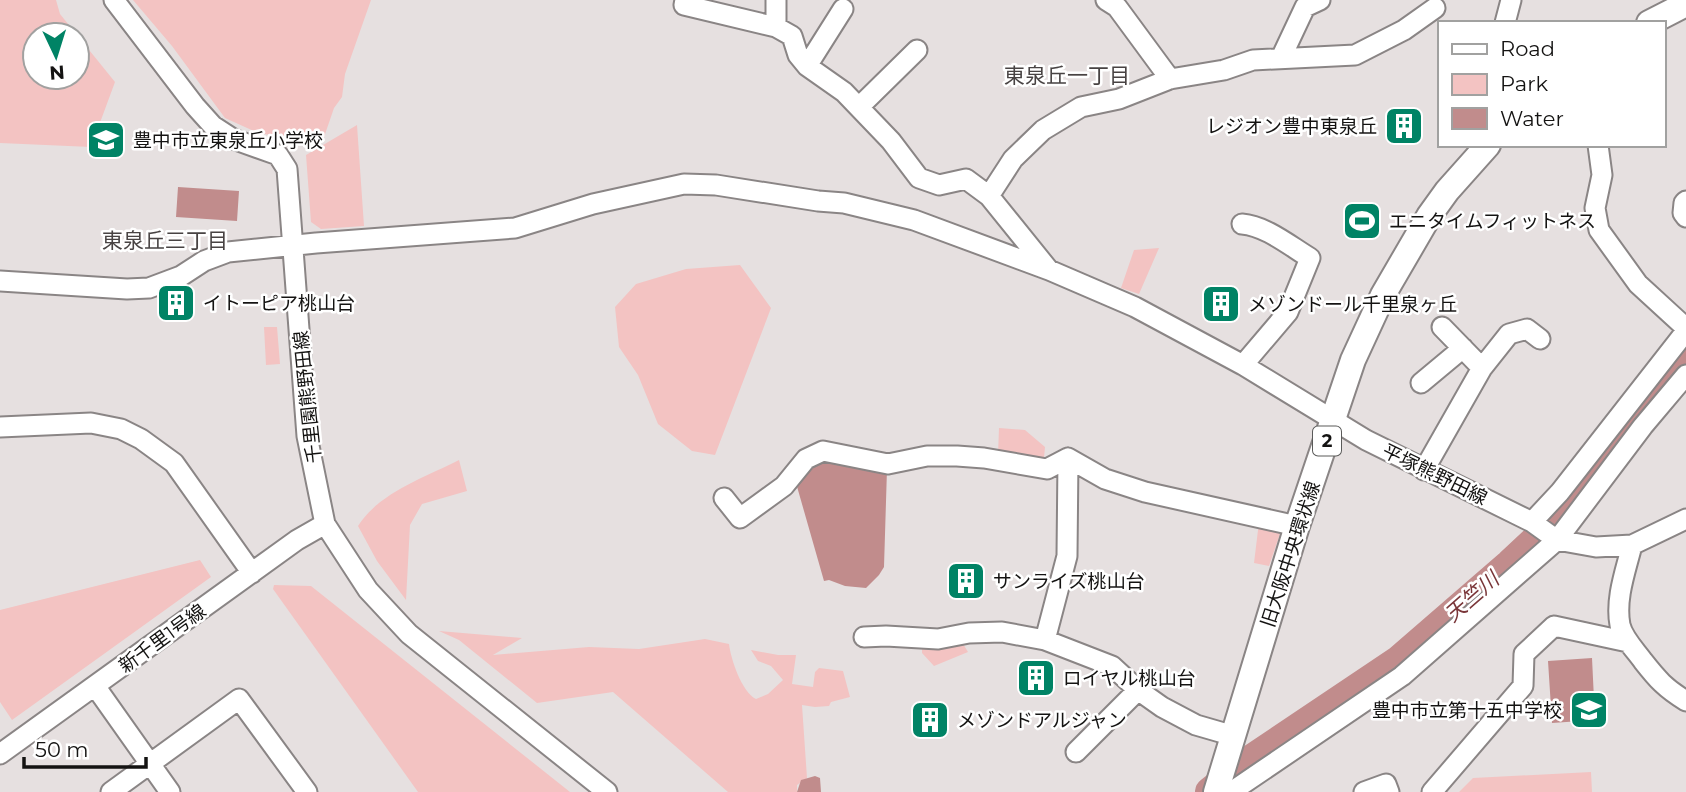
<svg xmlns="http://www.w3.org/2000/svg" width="1686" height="792" viewBox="0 0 1686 792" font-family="Montserrat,'Noto Sans JP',sans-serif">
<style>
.green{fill:#f3c3c2;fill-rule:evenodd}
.water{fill:#c18c8c}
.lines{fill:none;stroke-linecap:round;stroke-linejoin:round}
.river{stroke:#c18c8c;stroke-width:30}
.minor-casing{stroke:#8a8585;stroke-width:23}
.major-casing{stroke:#8a8585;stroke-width:28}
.minor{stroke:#fff;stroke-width:19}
.major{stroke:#fff;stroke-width:24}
.labels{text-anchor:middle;stroke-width:5;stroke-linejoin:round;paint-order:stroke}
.shield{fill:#fff;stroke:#5a5a59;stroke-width:2}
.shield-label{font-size:18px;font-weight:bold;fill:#141312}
.poi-label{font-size:19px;fill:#141312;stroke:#fff;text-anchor:start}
.street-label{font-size:19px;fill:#141312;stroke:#fff}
.neighbourhood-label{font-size:21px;fill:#484343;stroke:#fff}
.water-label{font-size:21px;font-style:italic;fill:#7a3639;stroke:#fff}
</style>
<rect width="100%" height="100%" fill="#e6e0e0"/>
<path class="green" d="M 0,0 L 56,0 L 60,14 L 115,82 L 91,147 L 0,143 ZM 35,35 L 77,35 L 77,77 L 35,77 Z
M 133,0 L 371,0 L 345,74 L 342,97 L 334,108 L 322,143 L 258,133 L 225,118 L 172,46 Z
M 357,125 L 364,226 L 321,229 L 311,222 L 306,155 Z
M 1159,248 L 1139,294 L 1121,288 L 1134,250 Z
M 740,265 L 771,308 L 715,455 L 692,451 L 658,424 L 638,375 L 619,347 L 615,307 L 636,284 L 686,269 Z
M 264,327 L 277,327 L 280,364 L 266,365 Z
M 999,428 L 1025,430 L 1045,447 L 1044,458 L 998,455 Z
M 459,460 L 467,491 L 422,504 L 410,525 L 406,600 L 377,561 L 358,526 C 380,492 424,478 459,460 Z
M 1259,522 L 1281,531 L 1269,566 L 1254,563 Z
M 200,560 L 211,577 L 12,720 L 0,702 L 0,610 Z
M 274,585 L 311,586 L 570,792 L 418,792 L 273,589 Z
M 439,631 L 522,638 L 493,655 L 589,647 L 639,649 L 705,639 L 729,644 C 731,660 742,692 756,699 L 768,694 L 783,680 L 771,666 L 758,661 L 751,650 L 778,655 L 796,655 L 792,684 L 813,687 L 815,672 L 819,668 L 843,671 L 850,697 L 831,702 L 829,706 L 815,707 L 802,705 L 807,778 L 797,785 L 797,792 L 728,792 L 613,692 L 537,703 L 459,640 Z
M 962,642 L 968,652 L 934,666 L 922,653 L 922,647 Z
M 1591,772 L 1592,792 L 1459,792 L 1473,778 Z"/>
<path class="water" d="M 178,187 L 239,191 L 237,221 L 176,217 Z
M 818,457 L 887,469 L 884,567 L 879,575 L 866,588 L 845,586 L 829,580 L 824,581 L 796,483 Z
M 1592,658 L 1595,720 L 1552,723 L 1548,661 Z
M 815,776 L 820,778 L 821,792 L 797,792 L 801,780 Z"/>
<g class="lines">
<path class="river" d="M 1210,792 L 1246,763 L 1398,661 L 1510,564 L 1541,535 L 1569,503 L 1602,454 L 1686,352"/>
<defs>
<path id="minor" d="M 114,0 L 195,106 L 213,126 L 233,139 L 278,155 L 287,169 L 307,436 L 325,524 L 368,590 L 409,634 L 607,792
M 685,0 L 684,5 L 776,27
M 776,0 L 776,27 L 792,36 L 798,55 L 807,66 L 844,92 L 891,141 L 919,178 L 939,185 L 966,179 L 989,196 L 1048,269
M 1106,0 L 1117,7 L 1170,79
M 1505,23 L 1511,0
M 1281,58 L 1305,7 L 1320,0
M 807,66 L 843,9
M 859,107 L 917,50
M 1598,145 L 1602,175 L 1595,208 L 1599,230 L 1638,284 L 1686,328
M 989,196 L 1013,159 L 1043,130 L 1081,107 L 1119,99 L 1170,79 L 1224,70 L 1253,60 L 1355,55 L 1404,30 L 1435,8
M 1686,201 L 1684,203 L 1683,213 L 1686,217
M 1242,224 C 1266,226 1290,246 1310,258 L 1288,312 L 1243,365
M 0,281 L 127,289 L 149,288 L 181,276 L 204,261 L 228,252 L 316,243 L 515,228 L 593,204 L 684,184 L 716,185 L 818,201 L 844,203 L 914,220 L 1049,270 L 1135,307 L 1243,365 L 1366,440 L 1532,522 L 1557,540 L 1596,547 L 1632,545 L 1686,519
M 1442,327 L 1482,368
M 1421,383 L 1463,348
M 0,427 L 91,423 L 121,429 L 141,439 L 174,463 L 252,573
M 1068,458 L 1105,479 L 1145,492 L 1297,526
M 1424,470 L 1482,368 L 1509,334 L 1527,329 L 1540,339
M 724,498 L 740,518 L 784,486 L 806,459 L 823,451 L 888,464 L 927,456 L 957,456 L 984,458 L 1047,469 L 1068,458 L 1067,556 L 1045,640
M 1532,522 L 1560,492 L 1686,331
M 1632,545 C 1626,570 1615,598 1620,625 C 1623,638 1635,650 1643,661 C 1658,680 1665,688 1686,701
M 864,637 L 886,636 L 938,639 L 969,633 L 1002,632 L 1045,640 L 1112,666 L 1138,690 L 1162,707 L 1196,725 L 1234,736
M 95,686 L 170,792
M 1076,752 L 1138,690
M 0,754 L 297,540 L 325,524
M 111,792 L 239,699 L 307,792
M 1231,792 L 1402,676 L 1557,540 L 1643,426 L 1686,375
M 1364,792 L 1386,784 L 1389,792
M 1432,792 L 1523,686 L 1524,654 L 1554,626 L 1628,642"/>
<path id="major" d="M 1649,23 L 1686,4
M 1216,792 L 1297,526 L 1353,360 L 1383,295 L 1429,216 L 1447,191 L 1488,145"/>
</defs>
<use href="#minor" class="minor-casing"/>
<use href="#major" class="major-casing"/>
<use href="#minor" class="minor"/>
<use href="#major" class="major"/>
</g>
<defs>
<symbol id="building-square" viewBox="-11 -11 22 22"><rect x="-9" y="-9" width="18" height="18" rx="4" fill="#008365" stroke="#fff"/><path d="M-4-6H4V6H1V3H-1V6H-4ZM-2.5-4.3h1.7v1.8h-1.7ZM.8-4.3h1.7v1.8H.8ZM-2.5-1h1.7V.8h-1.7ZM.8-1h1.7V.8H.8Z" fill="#fff"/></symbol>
<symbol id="school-square" viewBox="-11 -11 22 22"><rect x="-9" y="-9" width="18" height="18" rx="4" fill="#008365" stroke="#fff"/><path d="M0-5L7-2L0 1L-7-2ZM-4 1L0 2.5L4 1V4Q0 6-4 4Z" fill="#fff"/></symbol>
<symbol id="stadium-square" viewBox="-11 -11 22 22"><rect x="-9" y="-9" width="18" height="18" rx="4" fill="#008365" stroke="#fff"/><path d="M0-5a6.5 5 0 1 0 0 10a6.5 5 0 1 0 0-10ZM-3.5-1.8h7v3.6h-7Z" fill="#fff"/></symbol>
</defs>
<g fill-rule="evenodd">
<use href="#building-square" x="1382" y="104" width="44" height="44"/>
<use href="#school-square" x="84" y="118" width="44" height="44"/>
<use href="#stadium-square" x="1340" y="199" width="44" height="44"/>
<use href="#building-square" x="154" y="281" width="44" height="44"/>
<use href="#building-square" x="1199" y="282" width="44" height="44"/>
<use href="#building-square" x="944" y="559" width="44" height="44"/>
<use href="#building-square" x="1014" y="656" width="44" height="44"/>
<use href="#school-square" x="1567" y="688" width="44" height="44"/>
<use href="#building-square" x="908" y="698" width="44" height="44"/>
</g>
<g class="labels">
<rect class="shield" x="1313" y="426.5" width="28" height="29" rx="5"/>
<g class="shield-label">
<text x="1327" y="447">2</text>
</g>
<g class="poi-label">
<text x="1377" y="133" text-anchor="end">レジオン豊中東泉丘</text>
<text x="133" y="147">豊中市立東泉丘小学校</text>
<text x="1389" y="228">エニタイムフィットネス</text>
<text x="203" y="310">イトーピア桃山台</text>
<text x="1248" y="311">メゾンドール千里泉ヶ丘</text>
<text x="993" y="588">サンライズ桃山台</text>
<text x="1063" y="685">ロイヤル桃山台</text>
<text x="1562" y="717" text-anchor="end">豊中市立第十五中学校</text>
<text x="957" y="727">メゾンドアルジャン</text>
</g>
<g class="street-label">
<text transform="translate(307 397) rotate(-96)" y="7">千里園熊野田線</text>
<text transform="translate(1435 474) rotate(26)" y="7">平塚熊野田線</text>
<text transform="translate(1290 554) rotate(-72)" y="7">旧大阪中央環状線</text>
<text transform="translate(162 638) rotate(-36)" y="7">新千里1号線</text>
</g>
<g class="neighbourhood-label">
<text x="1067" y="83">東泉丘一丁目</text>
<text x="165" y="248">東泉丘三丁目</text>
</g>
<g class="water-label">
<text transform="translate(1472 597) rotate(-41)" y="7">天竺川</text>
</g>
</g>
<rect x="1438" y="21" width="228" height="126" fill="#ffffff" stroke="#a1a1a0" stroke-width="2"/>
<rect x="1452" y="44" width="35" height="10" fill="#ffffff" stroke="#a1a1a0" stroke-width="2"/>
<text x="1500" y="56" font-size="21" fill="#141312">Road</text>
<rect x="1452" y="74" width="35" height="21" fill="#f3c3c2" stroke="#a1a1a0" stroke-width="2"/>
<text x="1500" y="91" font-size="21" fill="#141312">Park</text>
<rect x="1452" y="108" width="35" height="21" fill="#c18c8c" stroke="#a1a1a0" stroke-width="2"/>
<text x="1500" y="126" font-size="21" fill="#141312">Water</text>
<g transform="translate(56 56) rotate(176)"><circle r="33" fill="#ffffff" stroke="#a1a1a0" stroke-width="2"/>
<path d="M0-5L12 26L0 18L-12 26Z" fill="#008365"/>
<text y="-10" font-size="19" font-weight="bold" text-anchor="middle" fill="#141312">N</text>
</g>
<path d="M24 757v10h122v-10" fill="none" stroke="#141312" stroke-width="3.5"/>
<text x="35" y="757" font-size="21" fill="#141312" stroke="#ffffff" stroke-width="5" paint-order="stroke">50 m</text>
</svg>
